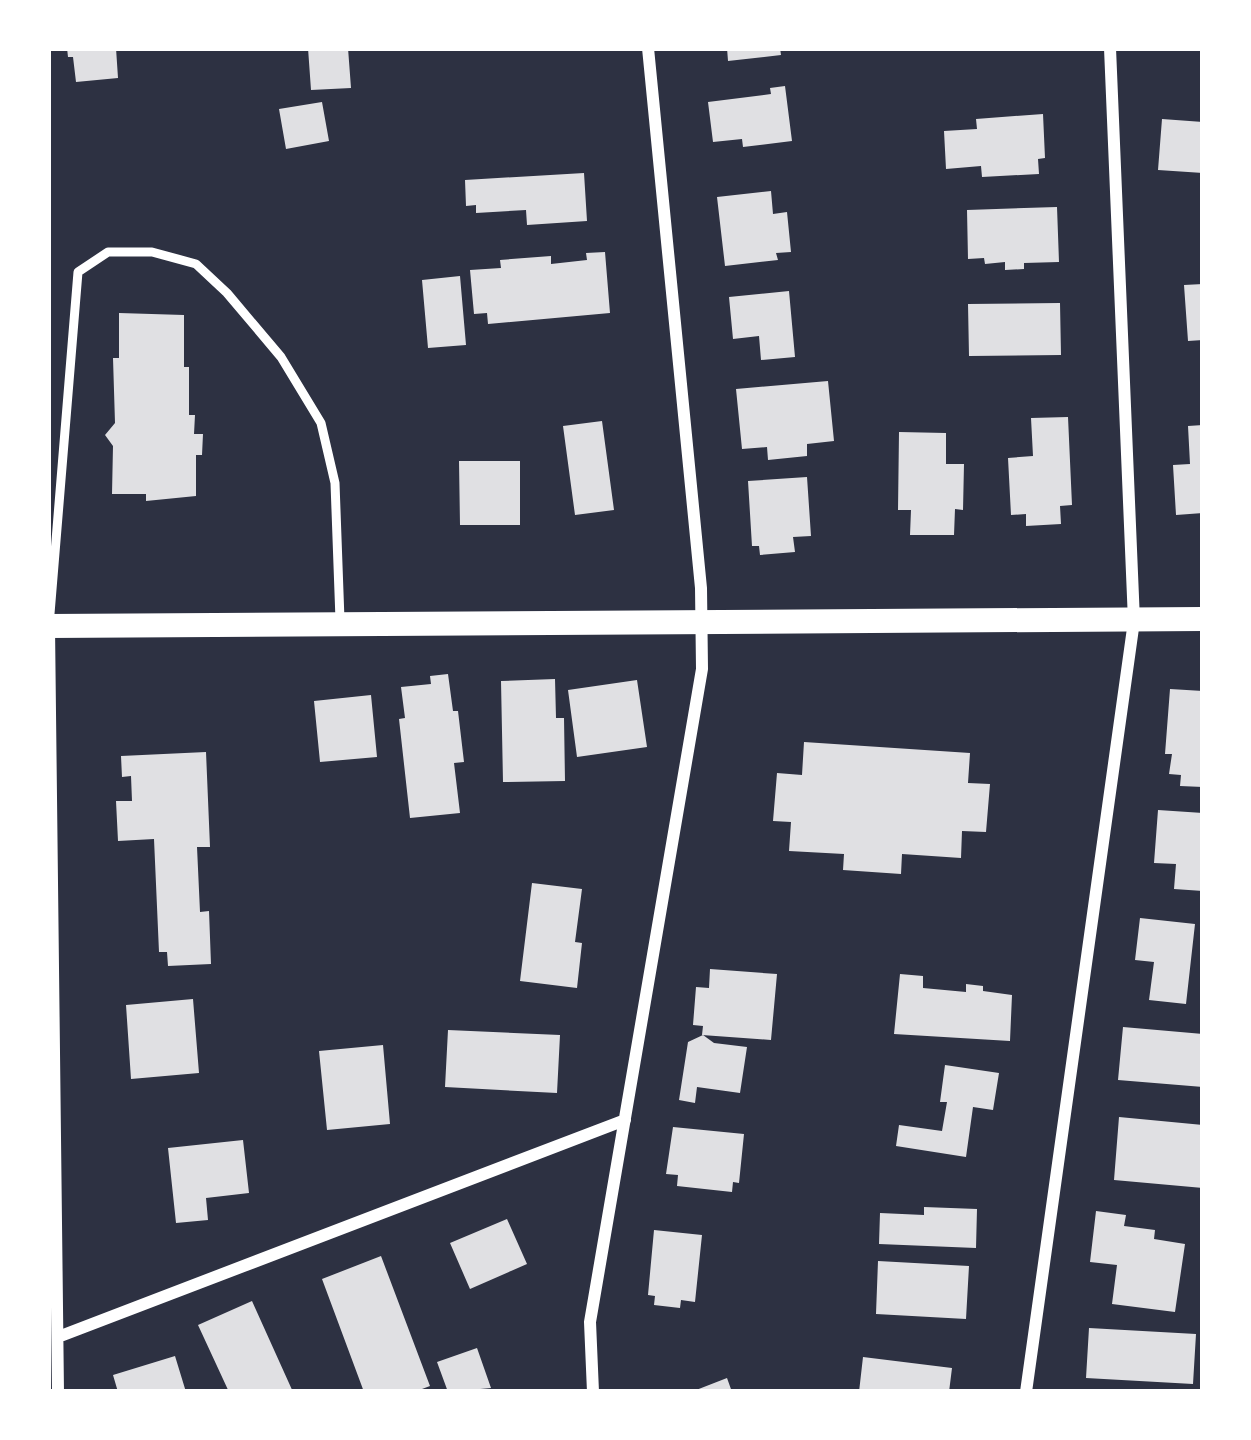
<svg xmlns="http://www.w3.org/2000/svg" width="1251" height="1440" viewBox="0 0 1251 1440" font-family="Commissioner,sans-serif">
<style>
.building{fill:#e0e0e3}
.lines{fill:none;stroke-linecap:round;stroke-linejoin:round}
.service{stroke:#fff;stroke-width:9}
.minor{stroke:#fff;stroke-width:12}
.secondary{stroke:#fff;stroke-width:24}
</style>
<rect width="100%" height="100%" fill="#2d3142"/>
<path class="building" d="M 67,48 L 116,48 L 118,78 L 76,82 L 73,57 L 68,57 Z
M 308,48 L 348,48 L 351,88 L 311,90 Z
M 727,48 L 780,48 L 781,55 L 728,61 Z
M 785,86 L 792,141 L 743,147 L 742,139 L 713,142 L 708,102 L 771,94 L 770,88 Z
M 322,102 L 329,141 L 286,149 L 279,109 Z
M 1043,114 L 1045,158 L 1038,159 L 1039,174 L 982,177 L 981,166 L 946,169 L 944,131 L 977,129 L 976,119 Z
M 1162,119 L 1203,122 L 1203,173 L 1158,170 Z
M 584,173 L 587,221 L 527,225 L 526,210 L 476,213 L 476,205 L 466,206 L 465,180 Z
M 771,191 L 773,214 L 787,212 L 791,252 L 776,253 L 778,260 L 725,266 L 717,197 Z
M 1057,207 L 1059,262 L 1024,263 L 1024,269 L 1005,270 L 1005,262 L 985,264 L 984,258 L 968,259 L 967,210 Z
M 605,252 L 610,313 L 488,324 L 487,313 L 474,314 L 470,270 L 501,268 L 500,260 L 551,256 L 551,264 L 587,260 L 586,253 Z
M 460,276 L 466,345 L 428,348 L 422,280 Z
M 1203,284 L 1203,340 L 1188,341 L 1184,285 Z
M 789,291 L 795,357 L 761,360 L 759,336 L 733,339 L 729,297 Z
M 1060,303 L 1061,355 L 969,356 L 968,304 Z
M 119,313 L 184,315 L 184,367 L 189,367 L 189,415 L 195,415 L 194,434 L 203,434 L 202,455 L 196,455 L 196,496 L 146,501 L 146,494 L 112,494 L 113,446 L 105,435 L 115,423 L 113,358 L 119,358 Z
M 828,381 L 834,441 L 807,444 L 807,456 L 768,460 L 767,447 L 742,449 L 736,389 Z
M 1068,417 L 1072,505 L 1060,506 L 1061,524 L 1026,526 L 1026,514 L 1011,515 L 1008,458 L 1033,456 L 1031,418 Z
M 602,421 L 614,510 L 575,515 L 563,426 Z
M 1203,425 L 1203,513 L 1176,515 L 1173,465 L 1190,464 L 1188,426 Z
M 899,432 L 946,433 L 946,464 L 964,464 L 963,510 L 955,509 L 954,535 L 910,535 L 911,510 L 898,510 Z
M 459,461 L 520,461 L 520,525 L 460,525 Z
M 807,477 L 811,536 L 793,537 L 795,552 L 760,555 L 759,546 L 752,546 L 748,481 Z
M 448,674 L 453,711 L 458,711 L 464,762 L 454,763 L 460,813 L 410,818 L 399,719 L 405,718 L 401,687 L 431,684 L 430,676 Z
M 555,679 L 556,718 L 564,718 L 565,781 L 503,782 L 501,681 Z
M 637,680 L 647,747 L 577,757 L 568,690 Z
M 1170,689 L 1203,691 L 1203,787 L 1180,786 L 1181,775 L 1169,774 L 1172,754 L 1165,754 Z
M 371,695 L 377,757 L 320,762 L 314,701 Z
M 804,742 L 970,753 L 968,783 L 990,784 L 986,832 L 962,831 L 961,858 L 902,854 L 901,874 L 843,870 L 844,854 L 789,851 L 791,822 L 773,821 L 777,773 L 802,775 Z
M 206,752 L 210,847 L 197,847 L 200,912 L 209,911 L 211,964 L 168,966 L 167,952 L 159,952 L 154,839 L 118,841 L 116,801 L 132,801 L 131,776 L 122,777 L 121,756 Z
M 1158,810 L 1203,813 L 1203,891 L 1174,889 L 1176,864 L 1154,863 Z
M 532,883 L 582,889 L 575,942 L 582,943 L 577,988 L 520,981 Z
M 1140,918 L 1195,924 L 1186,1004 L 1149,1000 L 1154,962 L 1135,960 Z
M 710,969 L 777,974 L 771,1040 L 702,1035 L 703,1026 L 693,1025 L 696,987 L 709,988 Z
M 900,974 L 923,976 L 923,988 L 966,992 L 966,984 L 983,986 L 983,991 L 1012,995 L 1010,1041 L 894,1034 Z
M 193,999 L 199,1073 L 131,1079 L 126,1005 Z
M 1123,1027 L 1203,1034 L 1203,1087 L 1118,1080 Z
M 448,1030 L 560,1035 L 557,1093 L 445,1087 Z
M 703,1035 L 714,1043 L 747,1047 L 740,1093 L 697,1087 L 695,1103 L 679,1100 L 688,1042 Z
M 383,1045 L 390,1124 L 327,1130 L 319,1051 Z
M 945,1065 L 999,1073 L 993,1110 L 973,1107 L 966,1157 L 896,1146 L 899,1125 L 942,1131 L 947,1102 L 940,1102 Z
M 1119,1117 L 1203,1125 L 1203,1188 L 1114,1180 Z
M 673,1127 L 744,1134 L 739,1183 L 733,1182 L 732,1192 L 677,1186 L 678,1175 L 666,1174 Z
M 243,1140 L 249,1193 L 206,1198 L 208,1220 L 176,1223 L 168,1148 Z
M 924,1207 L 977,1209 L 976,1248 L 879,1244 L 880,1213 L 924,1215 Z
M 1096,1211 L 1126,1215 L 1124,1226 L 1155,1230 L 1154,1239 L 1185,1244 L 1175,1312 L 1112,1304 L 1117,1265 L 1090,1262 Z
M 507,1219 L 527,1264 L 470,1289 L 450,1243 Z
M 654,1230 L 702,1235 L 695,1302 L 681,1300 L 680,1308 L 654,1305 L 655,1296 L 648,1295 Z
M 381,1256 L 430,1386 L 414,1392 L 364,1392 L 322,1279 Z
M 878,1261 L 969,1266 L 966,1319 L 876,1314 Z
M 252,1301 L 293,1392 L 229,1392 L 198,1325 Z
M 1089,1328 L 1196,1334 L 1193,1384 L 1086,1378 Z
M 477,1348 L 491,1388 L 448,1392 L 437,1362 Z
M 175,1356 L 186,1392 L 118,1392 L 113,1375 Z
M 863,1357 L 952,1368 L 949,1392 L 859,1392 Z
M 727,1378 L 732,1392 L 691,1392 Z"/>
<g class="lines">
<path class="service" d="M 49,626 L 78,272 L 108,252 L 152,252 L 196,264 L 227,293 L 281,357 L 321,423 L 335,483 L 340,620"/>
<path class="minor" d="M 49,627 L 58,1392
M 58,1337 L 625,1120
M 593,1392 L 590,1322 L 702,669 L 701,588 L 648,48
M 1026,1392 L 1134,621 L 1110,48"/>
<path class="secondary" d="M 48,626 L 1203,619"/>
</g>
<rect width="1251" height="1440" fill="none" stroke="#ffffff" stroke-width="102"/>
</svg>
